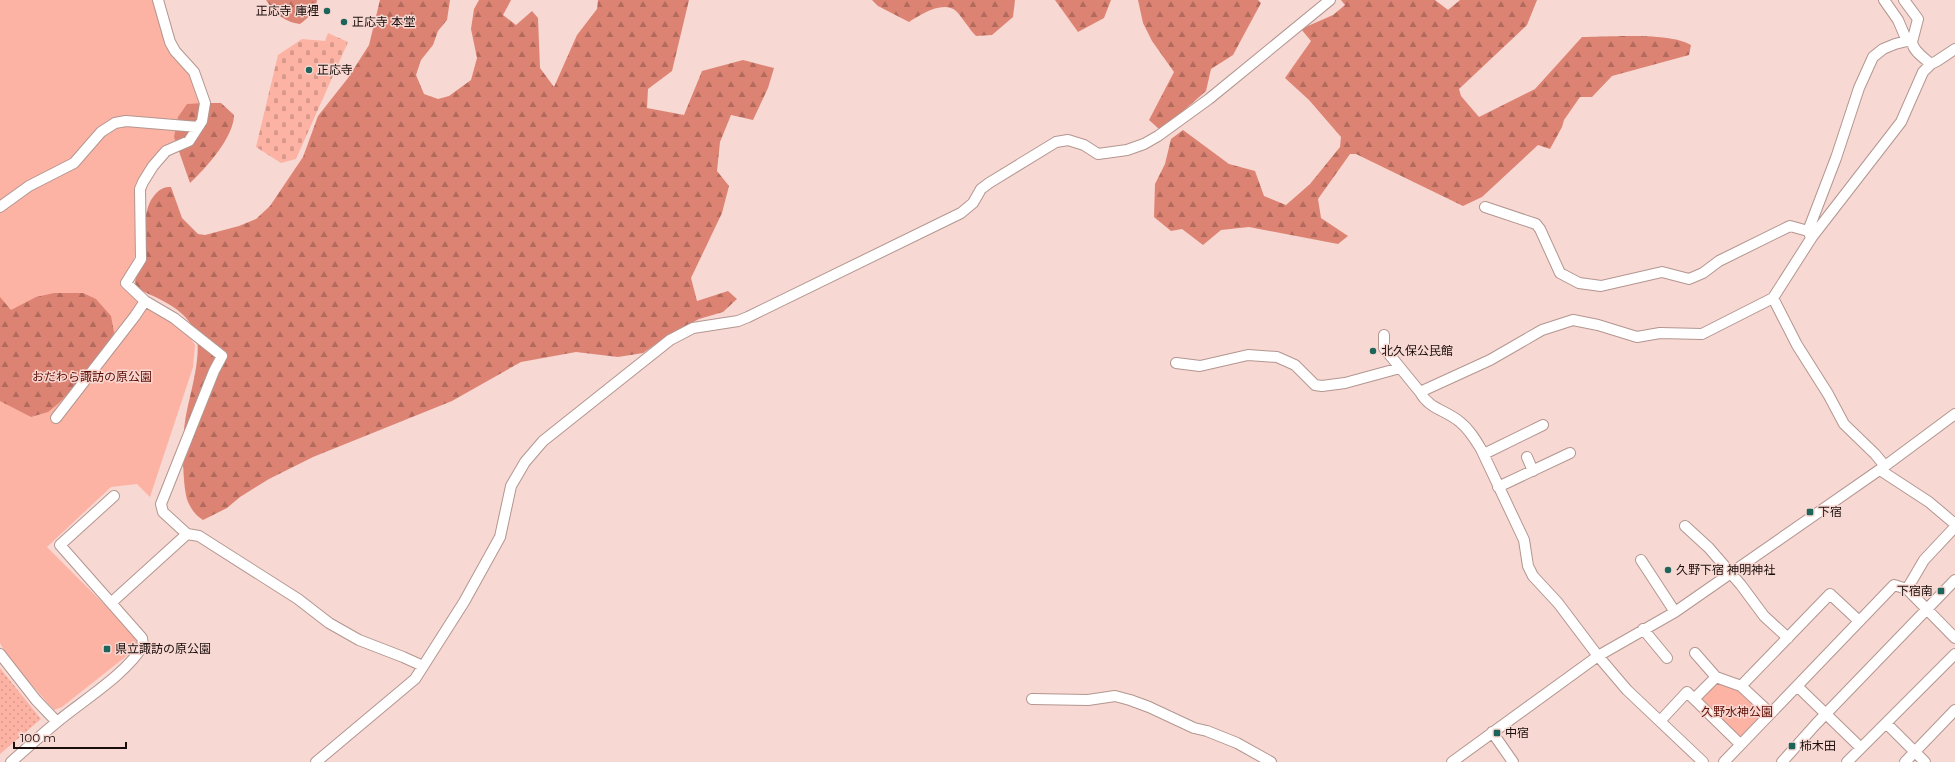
<svg xmlns="http://www.w3.org/2000/svg" width="1955" height="762" viewBox="0 0 1955 762" font-family="Montserrat,'Noto Sans JP',sans-serif">
<style>
.green{fill:#fdb3a4}
.forest{fill:url(#forest-firs)}
.cemetery{fill:url(#cemetery-stones)}
.garden{fill:url(#garden-dots)}
.lines{fill:none;stroke-linecap:round;stroke-linejoin:round}
.minor-casing{stroke:#b39690;stroke-width:12}
.minor{stroke:#fff;stroke-width:10}
.poi-dot{fill:#1d655b;stroke:#f8d8d2;stroke-width:1.5}
.labels{text-anchor:middle;stroke-width:3;stroke-linejoin:round;paint-order:stroke}
.poi-label{font-size:12px;fill:#190e0c;stroke:#f8d8d2;text-anchor:start}
.park-label{font-size:12px;fill:#5e0d04;stroke:#f8d8d2}
</style>
<defs>
<pattern id="forest-firs" width="22" height="20" patternUnits="userSpaceOnUse"><rect width="22" height="20" fill="#dd8373"/><path d="M5 1l3.5 6h-7zM16 11l3.5 6h-7z" fill="#b26a5d"/></pattern>
<pattern id="cemetery-stones" width="16" height="16" patternUnits="userSpaceOnUse"><rect width="16" height="16" fill="#fdb3a4"/><path d="M2 7V4a2 2 0 0 1 4 0v3zM10 15v-3a2 2 0 0 1 4 0v3z" fill="#d8998c"/></pattern>
<pattern id="garden-dots" width="8" height="8" patternUnits="userSpaceOnUse"><rect width="8" height="8" fill="#fdb3a4"/><path d="M2 2h.1M6 6h.1" fill="none" stroke="#d8998c" stroke-width="1.8" stroke-linecap="round"/></pattern>
</defs>
<rect width="100%" height="100%" fill="#f8d8d2"/>
<path class="green" d="M 0,0 L 155,0 L 167,47 L 192,75 L 206,113 L 149,176 L 129,287 L 141,297 L 154,299 L 178,318 L 195,345 L 193,367 L 150,497 L 137,484 L 111,487 L 47,547 L 135,635 L 138,644 L 134,650 L 62,707 L 54,710 L 8,658 L 0,643 Z
M 1722,677 L 1765,713 L 1740,740 L 1699,698 Z"/>
<path class="forest" d="M 266,0 L 317,0 C 316,11 308,18 300,24 C 284,22 275,13 266,0 Z
M 380,0 L 450,0 L 447,20 L 438,31 L 433,45 L 421,60 L 416,75 L 424,94 L 438,99 L 449,96 L 471,80 L 477,58 L 471,29 L 474,9 L 479,0 L 511,0 L 503,15 L 516,25 L 532,11 L 538,18 L 540,68 L 554,87 L 577,35 L 597,9 L 598,0 L 689,0 L 672,71 L 648,89 L 647,108 L 684,115 L 702,71 L 743,60 L 774,68 L 768,88 L 753,120 L 731,115 L 720,142 L 717,171 L 729,186 L 722,213 L 691,278 L 697,301 L 728,291 L 737,299 L 723,312 L 699,319 L 670,334 L 643,353 L 618,357 L 576,352 L 521,362 L 452,401 L 313,457 L 269,479 L 240,497 L 227,508 L 203,520 C 196,516 191,509 188,502 C 182,487 182,439 185,422 C 188,399 204,353 195,332 C 185,308 159,299 138,289 L 135,283 C 137,265 143,214 151,200 C 156,192 162,186 171,187 L 182,218 L 198,234 L 205,235 L 239,226 L 256,219 L 270,206 L 303,157 L 318,116 L 348,78 L 369,45 Z
M 872,0 L 1015,0 L 1013,17 L 992,35 L 976,36 C 969,29 963,18 956,11 C 943,0 920,15 909,22 L 878,6 Z
M 1055,0 L 1111,0 L 1104,18 L 1078,32 Z
M 1138,0 L 1258,0 L 1261,3 L 1233,55 L 1211,69 L 1206,91 L 1173,120 L 1159,129 L 1149,120 L 1174,72 L 1152,41 L 1143,23 Z
M 1341,0 L 1435,0 L 1448,10 L 1460,0 L 1537,0 L 1527,25 L 1459,89 L 1461,96 L 1479,117 L 1535,89 L 1582,37 C 1609,37 1669,32 1691,45 L 1689,55 L 1612,76 L 1592,97 L 1580,97 L 1564,120 L 1562,127 L 1550,149 L 1538,145 L 1482,197 L 1463,206 L 1356,154 L 1350,154 L 1318,199 L 1321,218 L 1348,236 L 1338,244 L 1249,227 L 1221,230 L 1203,245 L 1182,229 L 1171,231 L 1154,217 L 1155,184 L 1165,164 L 1171,139 L 1183,130 L 1229,164 L 1255,171 L 1264,196 L 1286,205 L 1310,184 L 1340,147 L 1341,137 L 1309,100 L 1285,78 L 1311,41 L 1301,29 L 1333,15 L 1345,5 Z
M 204,103 L 221,103 L 234,115 C 234,137 206,168 190,183 L 174,137 L 178,117 L 187,104 Z
M 54,293 L 83,293 L 96,299 L 111,316 L 114,332 L 111,346 L 59,403 L 48,412 L 31,417 L 0,401 L 0,297 L 11,310 L 36,297 Z"/>
<path class="cemetery" d="M 328,33 L 348,42 L 296,159 L 281,163 L 256,147 L 278,55 L 302,39 L 325,41 Z"/>
<path class="garden" d="M 0,668 L 41,719 L 0,754 Z"/>
<g class="lines">
<defs>
<path id="minor" d="M 1884,0 L 1898,20 L 1907,41
M 1904,0 L 1918,19 L 1912,42
M 0,207 L 29,186 L 74,163 L 101,132 L 115,123 L 126,121 L 198,127
M 1485,207 L 1536,224 L 1540,229 L 1560,273 L 1579,283 L 1601,286 L 1662,272 L 1689,279 L 1703,273 L 1719,261 L 1790,226 L 1808,231
M 1811,237 L 1808,231 L 1836,158 L 1859,88 L 1873,57 L 1883,49 L 1895,44 L 1907,41 L 1912,42 C 1913,51 1924,58 1931,64
M 1773,298 L 1797,345 L 1828,394 L 1844,424 L 1875,454 L 1885,466
M 145,301 L 174,318 L 222,356 L 214,371 L 161,504 L 163,512 L 187,534 L 199,536 L 298,599 L 329,623 L 359,640 L 403,657 L 423,666
M 1384,335 L 1384,348 L 1420,392
M 1176,363 L 1200,366 L 1248,355 L 1277,357 L 1295,365 L 1315,385 L 1322,386 L 1345,383 L 1400,368
M 56,418 L 135,316 L 145,301 L 126,283 L 141,259 L 140,189 L 143,182 L 153,166 L 166,151 L 189,141 L 202,121 L 205,103 L 194,72 L 175,51 L 170,42 L 158,0
M 1484,454 L 1543,425
M 1527,457 L 1533,471
M 1880,470 L 1929,502 L 1955,524
M 1498,487 L 1570,453
M 1685,526 L 1709,548 L 1741,585 L 1764,616 L 1788,638
M 1641,560 L 1675,612
M 1907,589 L 1924,560 L 1955,527
M 112,602 L 187,534
M 1643,629 L 1667,658
M 1695,653 L 1716,677
M 0,654 L 36,700 L 57,722
M 1741,686 L 1830,594 L 1859,621
M 1032,699 L 1088,700 L 1115,696 L 1130,700 L 1149,707 L 1194,728 L 1207,731 L 1237,743 L 1271,762
M 1694,699 L 1740,744
M 1661,720 L 1687,692 L 1694,699 L 1716,677 L 1741,686 L 1770,713
M 1886,723 L 1925,762
M 1492,732 L 1513,762
M 1861,748 L 1797,686 L 1894,585 L 1907,589 L 1955,638
M 11,762 C 26,749 41,735 57,722 C 82,701 128,673 143,645 L 142,638 L 60,545 L 114,496
M 316,762 L 415,679 L 464,602 L 500,537 L 511,486 L 525,462 L 543,441 L 670,340 L 693,328 L 738,321 L 748,317 L 961,213 L 973,203 L 981,189 L 989,183 L 1056,142 L 1068,140 L 1084,145 L 1098,154 L 1127,150 L 1144,144 L 1158,136 L 1209,99 L 1330,0
M 1452,762 L 1598,656 L 1675,612 L 1885,466 L 1955,414
M 1703,762 L 1627,690 L 1598,656 L 1558,603 L 1533,576 L 1528,566 L 1524,540 L 1481,449 C 1475,439 1469,429 1460,422 C 1446,410 1429,409 1420,392 L 1490,360 L 1542,330 L 1573,320 L 1598,325 L 1637,337 L 1660,333 L 1702,334 L 1773,298 L 1812,237 L 1901,122 L 1923,72 L 1931,64 L 1937,61 L 1955,49
M 1724,762 L 1797,686
M 1782,762 L 1816,724 L 1955,580
M 1847,762 L 1955,654
M 1905,762 L 1955,710"/>
</defs>
<use href="#minor" class="minor-casing"/>
<use href="#minor" class="minor"/>
</g>
<g class="poi-dot">
<circle cx="327" cy="11" r="4"/>
<circle cx="344" cy="22" r="4"/>
<circle cx="309" cy="70" r="4"/>
<circle cx="1373" cy="351" r="4"/>
<rect x="1806" y="508" width="8" height="8" rx="2"/>
<circle cx="1668" cy="570" r="4"/>
<rect x="1937" y="587" width="8" height="8" rx="2"/>
<rect x="103" y="645" width="8" height="8" rx="2"/>
<rect x="1493" y="729" width="8" height="8" rx="2"/>
<rect x="1788" y="742" width="8" height="8" rx="2"/>
</g>
<g class="labels">
<g class="poi-label">
<text x="319" y="15" text-anchor="end">正応寺 庫裡</text>
<text x="352" y="26">正応寺 本堂</text>
<text x="317" y="74">正応寺</text>
<text x="1381" y="355">北久保公民館</text>
<text x="1818" y="516">下宿</text>
<text x="1676" y="574">久野下宿 神明神社</text>
<text x="1933" y="595" text-anchor="end">下宿南</text>
<text x="115" y="653">県立諏訪の原公園</text>
<text x="1505" y="737">中宿</text>
<text x="1800" y="750">柿木田</text>
</g>
<g class="park-label">
<text x="92" y="381">おだわら諏訪の原公園</text>
<text x="1737" y="716">久野水神公園</text>
</g>
</g>
<path d="M14 742v6h112v-6" fill="none" stroke="#190e0c" stroke-width="2"/>
<text x="20" y="742" font-size="12" fill="#190e0c" stroke="#f8d8d2" stroke-width="3" paint-order="stroke">100 m</text>
</svg>
